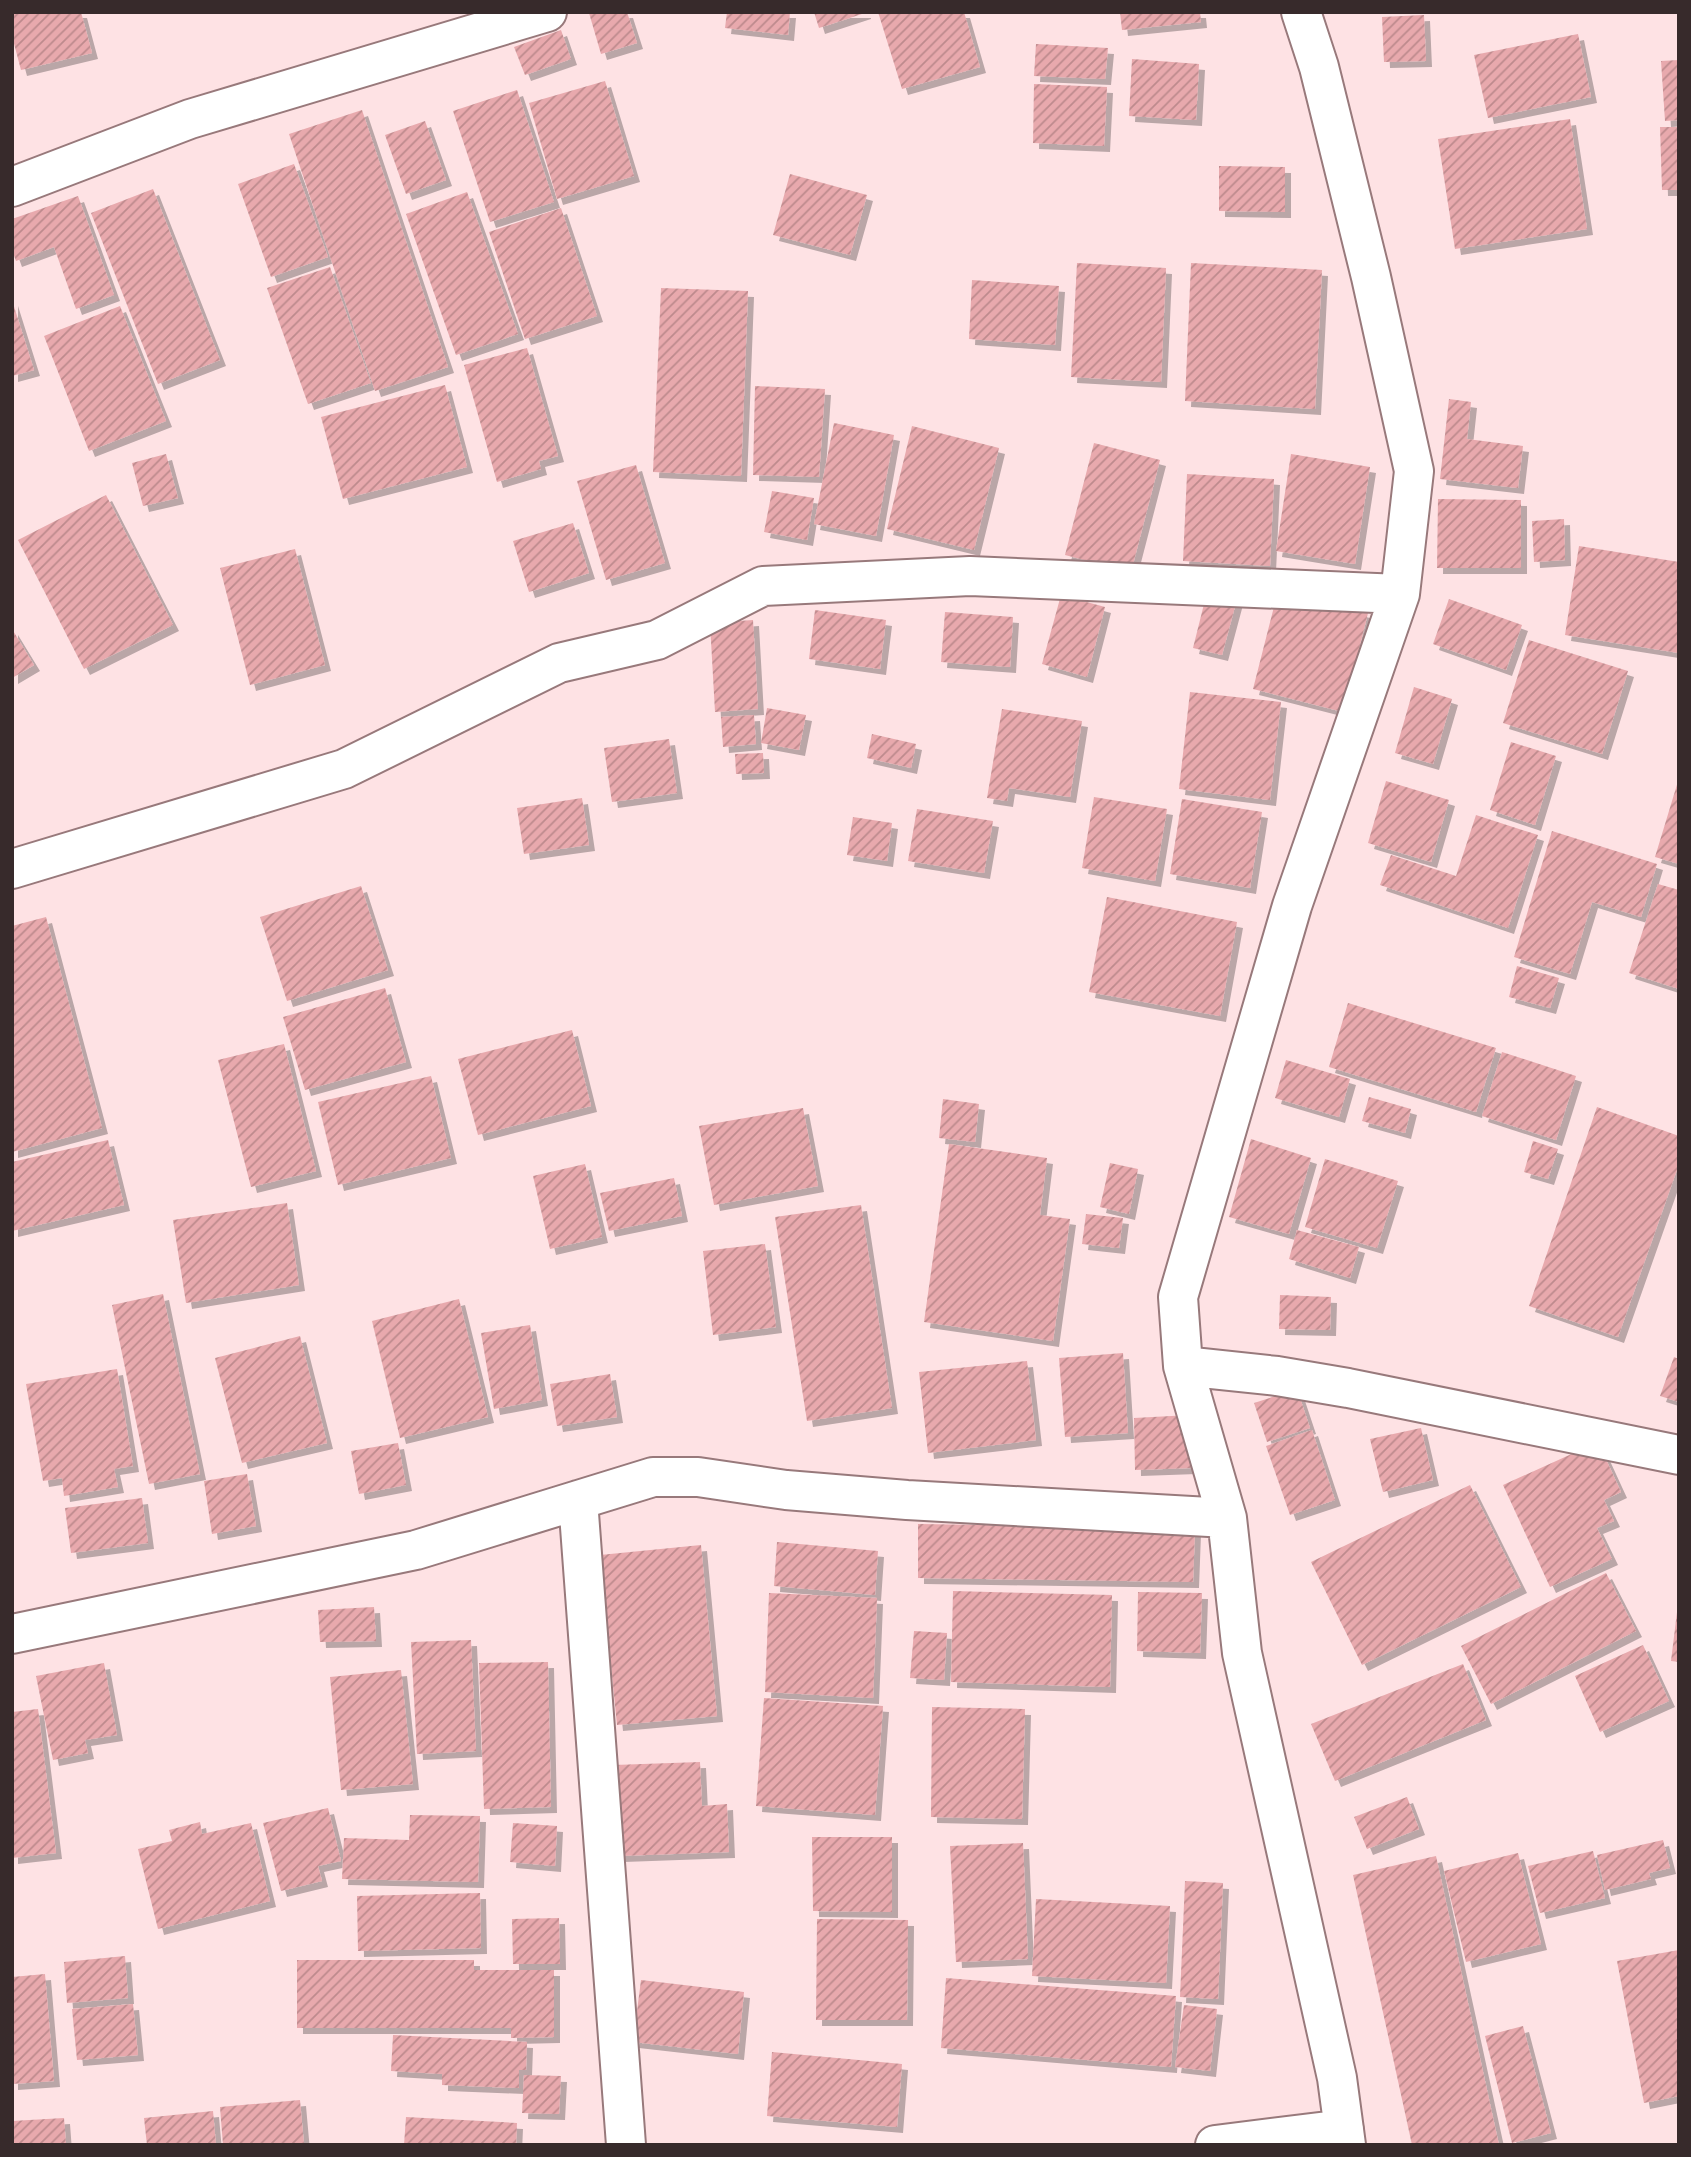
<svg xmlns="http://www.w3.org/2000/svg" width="1691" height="2157" viewBox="0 0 1691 2157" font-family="'DM Sans',sans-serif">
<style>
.building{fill:url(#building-hatch);filter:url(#shadow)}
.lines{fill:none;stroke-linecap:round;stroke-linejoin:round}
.minor-casing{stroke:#98797b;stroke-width:42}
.minor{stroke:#fff;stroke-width:38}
</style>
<defs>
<pattern id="building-hatch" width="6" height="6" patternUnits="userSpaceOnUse" patternTransform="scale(1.75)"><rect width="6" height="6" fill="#e8a9ad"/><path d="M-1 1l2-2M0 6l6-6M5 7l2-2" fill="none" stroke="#bd8a8d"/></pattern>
<filter id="shadow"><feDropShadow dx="6" dy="6" stdDeviation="0" flood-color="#0004"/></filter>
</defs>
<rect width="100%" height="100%" fill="#fee2e4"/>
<path class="building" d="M 12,12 L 81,12 L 92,53 L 21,70 L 12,36 Z
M 627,12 L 637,43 L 601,54 L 589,13 Z
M 727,12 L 790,12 L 788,35 L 725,28 Z
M 814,12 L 865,12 L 865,13 L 819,28 Z
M 878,12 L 964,12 L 980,67 L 902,89 Z
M 1120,12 L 1200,12 L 1201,22 L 1122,30 Z
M 1424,15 L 1426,61 L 1384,62 L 1382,17 Z
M 561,30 L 571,59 L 525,75 L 514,47 Z
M 1578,34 L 1591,97 L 1488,118 L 1474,55 Z
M 1036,44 L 1108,48 L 1105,79 L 1034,76 Z
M 1132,59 L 1199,64 L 1196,120 L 1129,116 Z
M 1679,60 L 1679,120 L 1665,121 L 1661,61 Z
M 605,81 L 634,176 L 557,199 L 529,103 Z
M 1034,84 L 1107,87 L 1104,146 L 1033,143 Z
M 517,90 L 554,202 L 490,222 L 453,111 Z
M 362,110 L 448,367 L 375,391 L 289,134 Z
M 1570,119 L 1587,229 L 1455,249 L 1438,139 Z
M 425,121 L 446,180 L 406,194 L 385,135 Z
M 1660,127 L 1679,127 L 1679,190 L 1662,190 Z
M 294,164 L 328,257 L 271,277 L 238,184 Z
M 1219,166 L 1285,167 L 1285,212 L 1219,211 Z
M 790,174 L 867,195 L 850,255 L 773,235 Z
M 153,189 L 220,360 L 158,384 L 91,213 Z
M 467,192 L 518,334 L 456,355 L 406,214 Z
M 78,196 L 114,295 L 76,309 L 54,247 L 16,261 L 12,250 L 12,219 Z
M 561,208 L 597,316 L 525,339 L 489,232 Z
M 1077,263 L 1166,268 L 1161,382 L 1071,377 Z
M 1191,263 L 1322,270 L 1315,409 L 1185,401 Z
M 330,267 L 371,383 L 308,404 L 267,288 Z
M 972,280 L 1059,286 L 1055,345 L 969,339 Z
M 661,288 L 748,291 L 741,476 L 653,472 Z
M 12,300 L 34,370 L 12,376 Z
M 120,306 L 166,421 L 89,451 L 44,336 Z
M 527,348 L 558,456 L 539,461 L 541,469 L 497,482 L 464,365 Z
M 445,385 L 467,467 L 343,499 L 321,417 Z
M 755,386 L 825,389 L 819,477 L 753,475 Z
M 1449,399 L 1471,402 L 1467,439 L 1523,446 L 1518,488 L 1440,479 Z
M 834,423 L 894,435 L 876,536 L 814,524 Z
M 912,426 L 999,448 L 974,550 L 887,529 Z
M 1094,443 L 1160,460 L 1131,572 L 1065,555 Z
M 166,454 L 178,498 L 143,506 L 132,463 Z
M 1291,454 L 1370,467 L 1355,564 L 1276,551 Z
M 636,465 L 665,563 L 606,580 L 577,481 Z
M 1187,474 L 1274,479 L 1270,566 L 1183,561 Z
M 772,491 L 814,498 L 807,540 L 764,532 Z
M 106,495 L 173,625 L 84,669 L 18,540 Z
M 1438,499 L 1521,500 L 1521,568 L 1437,568 Z
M 1564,519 L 1565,560 L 1534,562 L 1532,521 Z
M 573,523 L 589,573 L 529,592 L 513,541 Z
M 1579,546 L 1679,562 L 1679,653 L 1565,635 Z
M 295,549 L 325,665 L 250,685 L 220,568 Z
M 1278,591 L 1368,613 L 1343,712 L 1253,689 Z
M 1207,592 L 1237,599 L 1222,655 L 1193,648 Z
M 1061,595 L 1105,607 L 1087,677 L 1042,664 Z
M 1449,599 L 1522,625 L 1506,670 L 1433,644 Z
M 815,610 L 886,620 L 880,669 L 809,659 Z
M 945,612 L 1013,617 L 1010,667 L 941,662 Z
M 753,620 L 758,709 L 715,712 L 710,623 Z
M 12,629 L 34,665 L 12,678 Z
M 1529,640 L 1628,671 L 1602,754 L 1503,723 Z
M 1414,687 L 1452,699 L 1433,764 L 1395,753 Z
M 1190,692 L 1281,702 L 1270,800 L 1179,789 Z
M 767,708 L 806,715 L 799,750 L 761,743 Z
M 1002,709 L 1082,721 L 1070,797 L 1009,788 L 1007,801 L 987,798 Z
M 754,715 L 756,744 L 723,747 L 721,717 Z
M 872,734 L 916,744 L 911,768 L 867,758 Z
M 669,739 L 677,793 L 612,802 L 604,748 Z
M 1511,742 L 1556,756 L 1535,825 L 1490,810 Z
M 763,753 L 764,773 L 736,774 L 735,754 Z
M 1679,778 L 1679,864 L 1655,857 Z
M 1386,781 L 1449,800 L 1431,862 L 1368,843 Z
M 1094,797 L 1167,809 L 1155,881 L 1082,868 Z
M 582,798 L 589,845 L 524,854 L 517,808 Z
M 1182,799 L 1262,812 L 1250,888 L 1170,874 Z
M 917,809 L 993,821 L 984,873 L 908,861 Z
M 1476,815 L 1538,835 L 1508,928 L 1380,885 L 1391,855 L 1456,876 Z
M 853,817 L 892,823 L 887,861 L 847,855 Z
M 1552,831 L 1657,864 L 1641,917 L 1592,902 L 1570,974 L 1514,957 Z
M 1658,884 L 1679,890 L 1679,989 L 1629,973 Z
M 361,886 L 388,970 L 287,1001 L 260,917 Z
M 1107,897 L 1237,922 L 1220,1016 L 1089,992 Z
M 46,917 L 102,1128 L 12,1152 L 12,926 Z
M 1517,966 L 1559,978 L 1550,1008 L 1509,997 Z
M 385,988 L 406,1062 L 305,1090 L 283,1017 Z
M 1348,1003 L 1496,1048 L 1476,1112 L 1329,1067 Z
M 572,1030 L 591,1106 L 478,1135 L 458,1059 Z
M 284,1044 L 316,1171 L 251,1187 L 218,1060 Z
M 1502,1052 L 1576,1076 L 1556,1140 L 1482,1116 Z
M 1286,1060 L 1350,1079 L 1339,1117 L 1275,1098 Z
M 431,1076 L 451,1158 L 338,1185 L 318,1102 Z
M 1369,1097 L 1411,1109 L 1405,1133 L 1362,1121 Z
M 943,1099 L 979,1104 L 975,1142 L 939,1138 Z
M 1597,1107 L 1679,1136 L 1679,1164 L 1618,1337 L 1529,1306 Z
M 803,1108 L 818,1186 L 714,1205 L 699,1126 Z
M 1251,1139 L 1311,1158 L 1289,1234 L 1229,1217 Z
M 108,1140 L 124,1205 L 12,1231 L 12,1162 Z
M 1533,1141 L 1558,1149 L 1548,1179 L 1524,1172 Z
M 949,1144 L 1047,1158 L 1040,1215 L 1070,1219 L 1053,1341 L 924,1322 Z
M 1325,1159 L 1398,1181 L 1377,1248 L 1305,1227 Z
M 1110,1163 L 1138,1169 L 1129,1214 L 1100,1207 Z
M 585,1164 L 602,1237 L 550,1249 L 533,1176 Z
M 674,1178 L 682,1216 L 609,1231 L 600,1193 Z
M 287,1203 L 299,1285 L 186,1303 L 173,1220 Z
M 861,1205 L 892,1408 L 807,1421 L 775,1217 Z
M 1086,1214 L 1123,1218 L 1119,1248 L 1082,1244 Z
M 1297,1230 L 1359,1247 L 1350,1278 L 1289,1259 Z
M 765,1244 L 776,1327 L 713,1335 L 703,1251 Z
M 163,1294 L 200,1474 L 149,1484 L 112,1305 Z
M 1280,1295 L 1331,1297 L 1330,1330 L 1279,1329 Z
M 459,1299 L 488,1417 L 400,1438 L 372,1321 Z
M 530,1325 L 542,1400 L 494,1409 L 481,1333 Z
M 300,1336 L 327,1443 L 242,1463 L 215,1358 Z
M 1123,1353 L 1128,1433 L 1065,1437 L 1059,1358 Z
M 1674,1357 L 1679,1359 L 1679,1402 L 1660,1396 Z
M 1027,1361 L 1036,1440 L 928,1453 L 919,1372 Z
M 117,1369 L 133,1466 L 114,1469 L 118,1487 L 64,1496 L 62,1478 L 43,1481 L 26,1384 Z
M 610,1374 L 617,1417 L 557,1426 L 550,1384 Z
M 1297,1389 L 1310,1428 L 1267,1442 L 1254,1403 Z
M 1190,1415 L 1191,1468 L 1135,1470 L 1134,1418 Z
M 1421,1428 L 1433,1480 L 1383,1492 L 1370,1439 Z
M 1312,1430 L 1335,1500 L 1290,1515 L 1266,1446 Z
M 1598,1442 L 1621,1492 L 1604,1500 L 1614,1521 L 1597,1528 L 1612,1559 L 1550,1587 L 1503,1485 Z
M 398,1443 L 406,1485 L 359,1494 L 351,1451 Z
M 247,1474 L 256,1526 L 212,1534 L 204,1481 Z
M 1470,1485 L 1521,1587 L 1362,1665 L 1311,1562 Z
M 142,1498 L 148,1543 L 71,1553 L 65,1508 Z
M 918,1524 L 1195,1528 L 1193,1582 L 918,1578 Z
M 777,1542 L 878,1551 L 875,1595 L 774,1586 Z
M 701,1545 L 717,1716 L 617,1725 L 600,1555 Z
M 1606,1573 L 1636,1631 L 1491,1704 L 1461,1646 Z
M 953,1591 L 1112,1595 L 1110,1687 L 951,1682 Z
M 1138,1592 L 1202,1593 L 1200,1653 L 1137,1651 Z
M 769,1593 L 877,1598 L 873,1698 L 765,1692 Z
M 374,1607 L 376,1641 L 320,1642 L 318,1610 Z
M 1677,1612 L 1679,1612 L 1679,1662 L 1671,1661 Z
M 914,1631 L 947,1633 L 944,1680 L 910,1678 Z
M 471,1640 L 476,1751 L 417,1754 L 411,1642 Z
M 1643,1645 L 1669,1701 L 1600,1732 L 1575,1676 Z
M 548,1662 L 551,1807 L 484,1809 L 479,1663 Z
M 104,1663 L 117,1735 L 85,1740 L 88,1753 L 53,1760 L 36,1676 Z
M 1463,1664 L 1486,1720 L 1335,1781 L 1311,1724 Z
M 401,1670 L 413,1784 L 341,1790 L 330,1677 Z
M 764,1698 L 883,1706 L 875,1815 L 756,1806 Z
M 932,1707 L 1025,1709 L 1022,1819 L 931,1817 Z
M 38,1709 L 56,1853 L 12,1858 L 12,1712 Z
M 700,1762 L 702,1806 L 727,1804 L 729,1852 L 618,1856 L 614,1765 Z
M 1407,1797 L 1419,1829 L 1367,1849 L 1354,1817 Z
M 328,1808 L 341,1861 L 318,1866 L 322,1881 L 281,1891 L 263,1823 Z
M 410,1815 L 480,1816 L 478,1882 L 342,1879 L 344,1838 L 409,1840 Z
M 200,1822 L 202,1834 L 251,1823 L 270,1901 L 158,1929 L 138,1849 L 172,1841 L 169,1830 Z
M 513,1823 L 557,1826 L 555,1866 L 510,1862 Z
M 812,1837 L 892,1837 L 892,1912 L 813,1911 Z
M 1663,1840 L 1670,1868 L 1649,1873 L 1651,1879 L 1605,1890 L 1597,1855 Z
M 1023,1843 L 1028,1959 L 956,1962 L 950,1846 Z
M 1593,1851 L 1605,1898 L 1540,1913 L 1528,1866 Z
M 1518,1853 L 1541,1944 L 1466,1962 L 1444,1871 Z
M 1436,1856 L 1499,2145 L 1412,2145 L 1353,1875 Z
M 1185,1881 L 1223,1883 L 1218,1999 L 1180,1997 Z
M 480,1893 L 481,1948 L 358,1951 L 357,1896 Z
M 1036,1899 L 1170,1906 L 1166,1983 L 1032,1976 Z
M 559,1918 L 560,1964 L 513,1964 L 512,1919 Z
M 817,1919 L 908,1920 L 907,2020 L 816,2020 Z
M 1679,1950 L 1679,2096 L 1644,2103 L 1617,1961 Z
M 125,1956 L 128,1998 L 67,2003 L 64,1962 Z
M 297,1960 L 474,1960 L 474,1970 L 554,1970 L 554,2037 L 511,2038 L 511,2028 L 297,2028 Z
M 45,1974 L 54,2081 L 12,2084 L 12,1977 Z
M 946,1978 L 1176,1996 L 1171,2067 L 941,2048 Z
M 641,1980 L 744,1992 L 738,2054 L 633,2042 Z
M 133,2004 L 138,2055 L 77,2060 L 72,2009 Z
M 1184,2005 L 1217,2009 L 1210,2071 L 1175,2067 Z
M 1523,2026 L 1551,2133 L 1512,2143 L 1485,2036 Z
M 393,2035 L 527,2042 L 526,2070 L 519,2070 L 519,2088 L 442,2085 L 442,2074 L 391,2071 Z
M 772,2052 L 902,2064 L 897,2127 L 767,2116 Z
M 524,2075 L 561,2076 L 559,2114 L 522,2113 Z
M 300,2100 L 304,2145 L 223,2145 L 220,2107 Z
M 213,2111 L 216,2145 L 147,2145 L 144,2118 Z
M 406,2117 L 517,2123 L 516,2145 L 404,2145 Z
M 64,2118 L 66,2145 L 12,2145 L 12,2121 Z"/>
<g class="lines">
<defs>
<path id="minor" d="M 1301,12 L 1319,67 L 1371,277 L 1414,471 L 1400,594 L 1292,906 L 1178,1297 L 1183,1366 L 1227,1518 L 1242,1653 L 1337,2078 L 1346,2145
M 12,187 L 190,119 L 547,12
M 12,869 L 344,769 L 559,663 L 657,640 L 763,586 L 970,576 L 1400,594
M 1183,1366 L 1277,1376 L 1348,1388 L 1679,1455
M 578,1500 L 626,2145
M 12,1634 L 416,1550 L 653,1477 L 698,1477 L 786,1490 L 907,1500 L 1227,1518
M 1215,2145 L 1344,2129"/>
</defs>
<use href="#minor" class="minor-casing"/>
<use href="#minor" class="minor"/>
</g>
<rect width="1691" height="2157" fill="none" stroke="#372a2b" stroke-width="28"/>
</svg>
